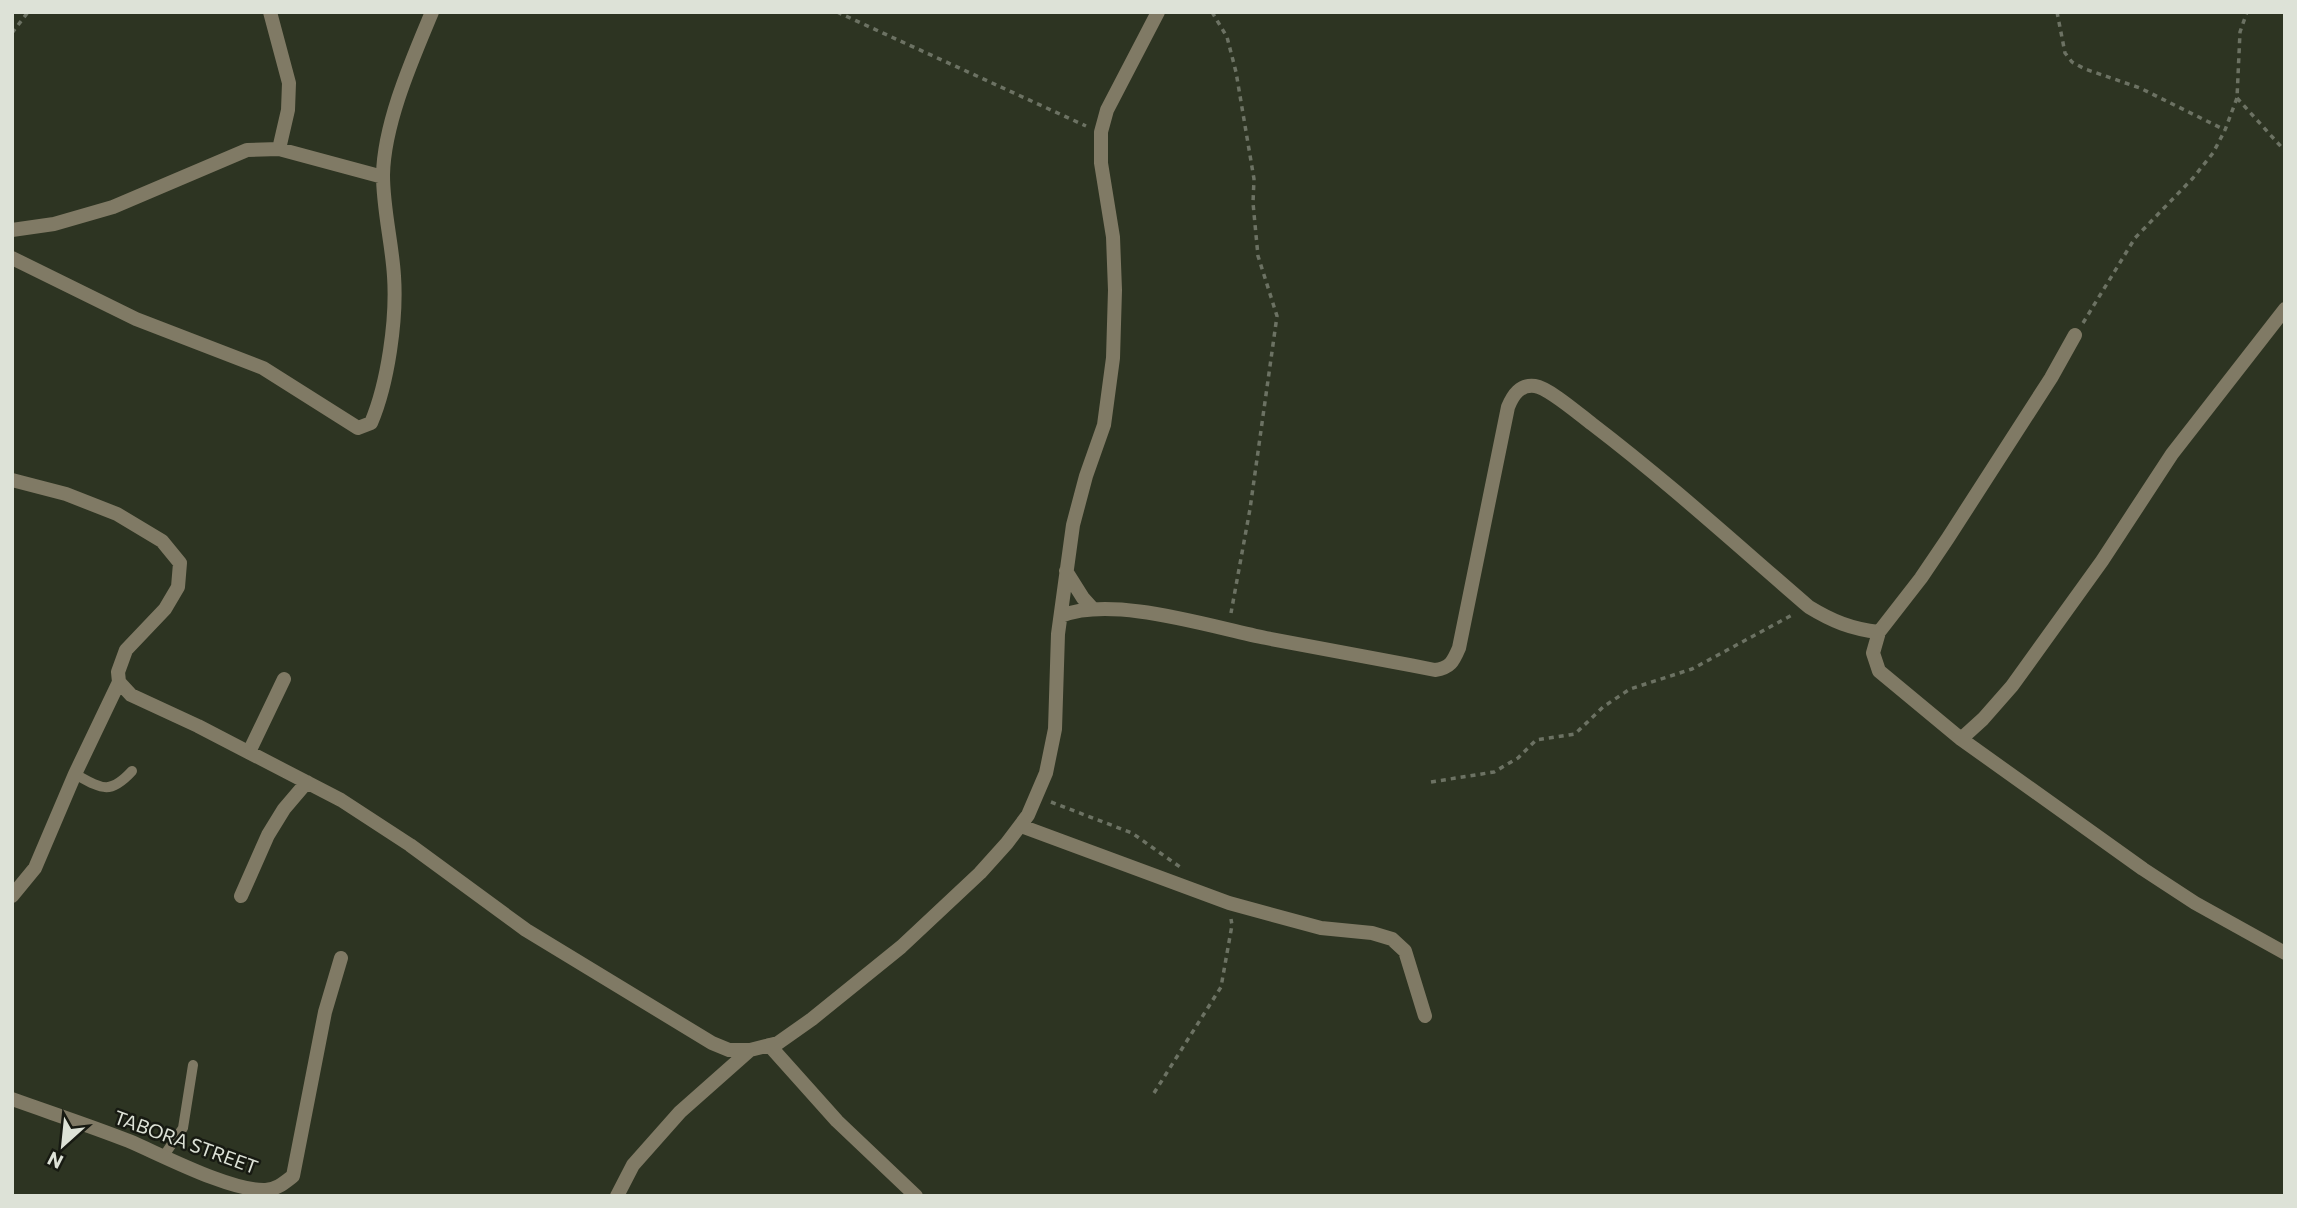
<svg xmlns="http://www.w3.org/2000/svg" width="2297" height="1208" viewBox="0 0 2297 1208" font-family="Commissioner,sans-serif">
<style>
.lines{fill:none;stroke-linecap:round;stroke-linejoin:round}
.path{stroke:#6c7263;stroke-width:3.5;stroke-dasharray:5 5;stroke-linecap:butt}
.service{stroke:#807a65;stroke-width:10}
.minor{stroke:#807a65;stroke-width:14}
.labels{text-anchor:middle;stroke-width:5;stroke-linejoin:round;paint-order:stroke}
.street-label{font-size:19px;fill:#dde2d7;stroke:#171a12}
</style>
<rect width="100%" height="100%" fill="#2d3422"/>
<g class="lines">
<path class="path" d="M 837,12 L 1086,126
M 1212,12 L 1227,37 L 1236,72 L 1254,179 L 1253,203 L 1258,256 L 1277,316 L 1250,509 L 1231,613
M 2057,12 L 2065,53 L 2072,62 L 2085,69 L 2140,88 L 2225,130
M 12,33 L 28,12
M 2237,98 L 2285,151
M 2083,323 L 2135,238 L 2193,178 L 2213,153 L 2225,130 L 2237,98 L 2240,32 L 2247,12
M 1431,782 L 1494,772 L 1518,758 L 1536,740 L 1575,734 L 1603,707 L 1630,689 L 1692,669 L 1794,614
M 1051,802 L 1132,833 L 1180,867
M 1154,1093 L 1221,987 L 1232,925 L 1231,919"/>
<path class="service" d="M 75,774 C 102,789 110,795 132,771
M 163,1157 L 183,1128 L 193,1065"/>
<path class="minor" d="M 270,12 L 289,83 L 288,110 L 279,149
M 12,230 L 54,224 L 113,207 L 247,150 L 279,149 L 383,177
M 12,258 L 136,319 L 263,368 L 358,428 L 371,423 C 388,383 397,319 394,276 C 392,243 383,209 383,175 C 384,123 412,60 432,12
M 2075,335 L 2051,378 L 1948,538 L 1921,578 L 1879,632 L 1873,653 L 1879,671 L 1961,739 L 2143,869 L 2195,903 L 2285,953
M 12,480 L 66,494 L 117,514 L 162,541 L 180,563 L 178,587 L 165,609 L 126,650 L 118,672 L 119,682 L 131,695 L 198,726 L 341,800 L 410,845 L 526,930 L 712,1043 L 729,1050 L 750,1050 L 778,1043 L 812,1019 L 901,947 L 980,873 L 1007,843 L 1028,815 L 1046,773 L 1055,729 L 1058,634 L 1073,525 L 1086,476 L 1104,425 L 1113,358 L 1115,290 L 1113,237 L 1101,163 L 1101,132 L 1107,110 L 1158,12
M 1066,571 L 1083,598 L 1092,608
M 1061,616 C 1113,595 1211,627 1266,638 C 1323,649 1379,659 1435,670 C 1450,668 1453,662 1459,648 L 1508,407 C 1513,395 1520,384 1535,386 C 1549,388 1580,415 1592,424 C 1668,482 1737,545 1809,607 C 1832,621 1851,629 1879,632
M 1961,739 L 1983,719 L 2012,686 L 2102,561 L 2172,454 L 2285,309
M 249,752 L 284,679
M 1021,826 L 1229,903 L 1321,928 L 1372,933 L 1392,939 L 1405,951 L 1425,1016
M 12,896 L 35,868 L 75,774 L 119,682
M 241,896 L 268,835 L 284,809 L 307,782
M 769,1045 L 837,1121 L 916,1196
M 12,1099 C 51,1113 91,1126 129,1141 C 162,1155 230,1191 265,1190 C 276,1190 284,1183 293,1176 L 325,1012 L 341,958
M 617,1196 L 633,1165 L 680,1112 L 750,1050"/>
</g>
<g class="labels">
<g class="street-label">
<text transform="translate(186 1142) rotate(20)" y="7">TABORA STREET</text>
</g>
</g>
<rect width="2297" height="1208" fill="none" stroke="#dde2d7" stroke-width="28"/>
<g transform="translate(63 1145) rotate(207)" stroke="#171a12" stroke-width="5" paint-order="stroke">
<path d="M0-5L12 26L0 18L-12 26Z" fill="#dde2d7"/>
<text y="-10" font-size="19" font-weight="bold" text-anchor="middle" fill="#dde2d7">N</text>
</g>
</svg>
